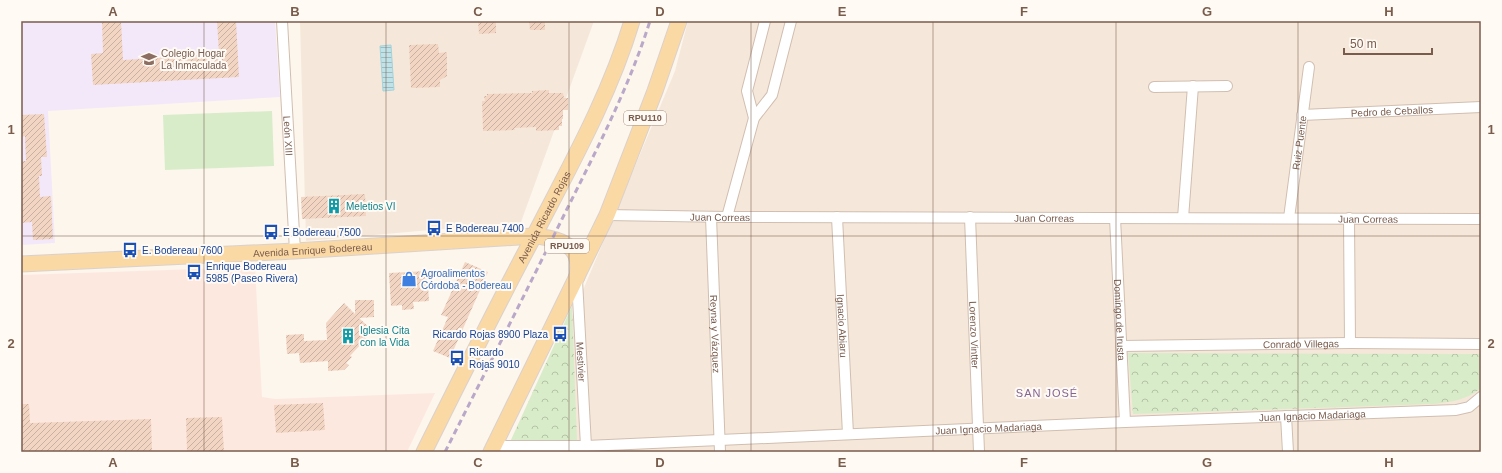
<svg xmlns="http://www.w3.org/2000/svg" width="1502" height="473" viewBox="0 0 1502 473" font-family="Helvetica,sans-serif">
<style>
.residential{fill:#f5e8da}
.commercial{fill:#fde8e0}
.education{fill:#f3e8fa}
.forest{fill:url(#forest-crowns)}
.pitch{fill:#d8ecc9}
.water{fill:url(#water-rules);stroke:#a5d3da}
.building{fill:url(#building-hatch)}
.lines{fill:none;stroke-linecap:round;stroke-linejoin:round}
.minor-casing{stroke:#d1beb0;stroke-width:12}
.primary-casing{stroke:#dad1cd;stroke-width:17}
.minor{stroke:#fff;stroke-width:10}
.primary{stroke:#fbd9a5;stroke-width:15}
.rail{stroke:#b9a8c9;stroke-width:3;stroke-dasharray:6 4;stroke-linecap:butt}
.grid{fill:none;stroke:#7a5c4d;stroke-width:1;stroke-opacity:0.55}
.labels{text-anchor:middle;stroke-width:4;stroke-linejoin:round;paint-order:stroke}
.shield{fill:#fffaf3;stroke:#a28b7f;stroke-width:1}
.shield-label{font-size:9px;font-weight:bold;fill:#7a5c4d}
.education-label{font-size:10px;fill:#785e54;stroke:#fffaf3;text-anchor:start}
.street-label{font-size:10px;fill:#7a5c4d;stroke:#fffaf3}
.culture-label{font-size:10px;fill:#0d838f;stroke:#fffaf3;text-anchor:start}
.transit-label{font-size:10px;fill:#164399;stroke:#fffaf3;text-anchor:start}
.shop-label{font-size:10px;fill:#366cbe;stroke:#fffaf3;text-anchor:start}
.neighbourhood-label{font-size:11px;letter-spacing:1px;fill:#846695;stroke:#fffaf3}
.neatline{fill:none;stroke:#7a5c4d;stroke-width:1.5}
.grid-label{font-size:13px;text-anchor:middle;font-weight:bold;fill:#7a5c4d}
</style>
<defs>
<pattern id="forest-crowns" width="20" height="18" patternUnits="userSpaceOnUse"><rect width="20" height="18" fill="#d8ecc9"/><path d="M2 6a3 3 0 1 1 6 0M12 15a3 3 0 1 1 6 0" fill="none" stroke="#b4c2a5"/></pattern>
<pattern id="water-rules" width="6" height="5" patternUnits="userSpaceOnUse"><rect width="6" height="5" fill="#bfe3e8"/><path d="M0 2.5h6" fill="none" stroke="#a0bbbe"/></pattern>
<pattern id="building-hatch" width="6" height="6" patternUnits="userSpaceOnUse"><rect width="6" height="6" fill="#f3d5c3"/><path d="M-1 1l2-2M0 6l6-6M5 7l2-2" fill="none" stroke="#cab0a1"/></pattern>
</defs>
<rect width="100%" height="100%" fill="#fdf6ec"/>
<path class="residential" d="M 300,21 L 594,21 L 521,222 L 306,241 Z
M 688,21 L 1481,21 L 1481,452 L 515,452 L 675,71 Z"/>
<path class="commercial" d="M 255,267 L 262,397 L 275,399 L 435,393 L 407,452 L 21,452 L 21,275 Z"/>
<path class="education" d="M 21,21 L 275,21 L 280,97 L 48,111 L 55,243 L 21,245 Z"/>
<path class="forest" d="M 572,306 L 577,440 L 510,442 Z
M 1128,353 L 1481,354 L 1481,388 C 1468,400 1450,402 1434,404 L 1133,414 Z"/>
<path class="pitch" d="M 272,111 L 274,166 L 165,170 L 163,115 Z"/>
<path class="water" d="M 391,45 L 394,90 L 383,91 L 380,46 Z"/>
<path class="building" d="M 102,21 L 121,21 L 123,60 L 219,54 L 217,21 L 236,21 L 239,77 L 93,85 L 91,54 L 103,53 Z
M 478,21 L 496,21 L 496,33 L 479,34 Z
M 529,21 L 545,21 L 545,30 L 530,30 Z
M 438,44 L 439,53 L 447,52 L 447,76 L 440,80 L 440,87 L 411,88 L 409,45 Z
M 549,90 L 549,93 L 563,93 L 564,98 L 568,98 L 568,110 L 563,110 L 563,119 L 562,119 L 562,126 L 559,126 L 559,130 L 536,131 L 536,127 L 514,128 L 515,130 L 483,131 L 482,101 L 485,101 L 484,96 L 487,96 L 487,94 L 532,93 L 532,91 Z
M 44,114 L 47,157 L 41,157 L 42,176 L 39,176 L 40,197 L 51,196 L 53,239 L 33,240 L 32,222 L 21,223 L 21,161 L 26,161 L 25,136 L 21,137 L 21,115 Z
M 365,194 L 366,216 L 302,219 L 301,197 Z
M 465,262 L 488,272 L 450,358 L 433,351 L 448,317 L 441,315 Z
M 427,271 L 429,301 L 413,302 L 414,309 L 402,310 L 402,305 L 391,306 L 389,273 Z
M 355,300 L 374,300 L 374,317 L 359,318 L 373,331 L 350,356 L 352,357 L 346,363 L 349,365 L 344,370 L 328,371 L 328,361 L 300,363 L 299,353 L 287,354 L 286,335 L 304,334 L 304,341 L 327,340 L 326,323 L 344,303 L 355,314 Z
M 323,403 L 325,430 L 276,433 L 274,405 Z
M 21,404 L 29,404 L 30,423 L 151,419 L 152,452 L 21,452 Z
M 222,417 L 224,452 L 187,452 L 186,418 Z"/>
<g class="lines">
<defs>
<g id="minor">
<path id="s1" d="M 282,21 L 295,251"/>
<path d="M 1154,87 L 1227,86"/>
<path id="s2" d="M 1302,115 L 1481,107"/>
<path d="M 754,118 L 747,91 L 765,21"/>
<path id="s3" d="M 607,215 L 727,217 L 1481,219"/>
<path id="s4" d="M 711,217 L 720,452"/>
<path d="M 727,217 L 754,118 L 772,95 L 791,21"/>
<path id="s5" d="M 837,217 L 848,434"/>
<path id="s6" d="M 970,217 L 979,452"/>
<path id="s7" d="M 1115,218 L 1125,422"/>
<path d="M 1183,218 L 1193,86"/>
<path id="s8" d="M 1289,218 L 1309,67"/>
<path d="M 1349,218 L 1350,343"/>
<path id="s9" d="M 577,280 L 586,446"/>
<path id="s10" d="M 1121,346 L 1350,343 L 1481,344"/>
<path d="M 1286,416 L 1288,452"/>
<path id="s11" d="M 494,446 L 586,446 L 1125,422 L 1456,410 L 1469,407 L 1481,397"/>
</g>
<g id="primary">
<path id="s12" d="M 21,264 L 295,251 L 534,236 C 547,237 566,240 574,252 C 579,259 578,270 577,277"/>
<path id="s13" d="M 424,452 C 460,380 496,307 534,236 C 570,166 609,97 632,21"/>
<path d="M 491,452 L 607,215 L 655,91 L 679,21"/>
</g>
</defs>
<use href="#minor" class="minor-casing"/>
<use href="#primary" class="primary-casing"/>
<use href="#minor" class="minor"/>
<use href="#primary" class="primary"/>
<path class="rail" d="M 445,452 C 486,371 527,290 567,209 C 598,147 629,87 650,21"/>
</g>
<path class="grid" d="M 204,21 L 204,452M 386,21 L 386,452M 569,21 L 569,452M 751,21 L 751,452M 933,21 L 933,452M 1116,21 L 1116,452M 1298,21 L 1298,452M 21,236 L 1481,236"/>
<defs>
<symbol id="school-bare" viewBox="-9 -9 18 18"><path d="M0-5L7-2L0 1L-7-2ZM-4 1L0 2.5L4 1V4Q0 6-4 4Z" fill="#8d6e63" stroke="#fffaf3" stroke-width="2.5" paint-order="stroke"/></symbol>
<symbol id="building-bare" viewBox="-9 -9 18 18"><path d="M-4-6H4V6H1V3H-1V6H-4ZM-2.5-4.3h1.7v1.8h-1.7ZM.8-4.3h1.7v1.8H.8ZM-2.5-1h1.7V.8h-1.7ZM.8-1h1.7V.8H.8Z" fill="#0f9aa8" stroke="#fffaf3" stroke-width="2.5" paint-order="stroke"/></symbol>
<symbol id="bus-bare" viewBox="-9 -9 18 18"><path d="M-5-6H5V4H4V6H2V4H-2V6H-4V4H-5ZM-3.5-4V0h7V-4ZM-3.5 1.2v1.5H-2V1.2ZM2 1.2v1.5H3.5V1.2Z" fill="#1a4fb4" stroke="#fffaf3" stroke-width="2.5" paint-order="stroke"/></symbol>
<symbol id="shop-bare" viewBox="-9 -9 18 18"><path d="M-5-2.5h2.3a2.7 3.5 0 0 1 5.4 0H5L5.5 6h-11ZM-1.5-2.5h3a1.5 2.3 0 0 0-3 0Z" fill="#3f7fe0" stroke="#fffaf3" stroke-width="2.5" paint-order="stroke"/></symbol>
</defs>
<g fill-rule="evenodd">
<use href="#school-bare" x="138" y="48" width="22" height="22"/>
<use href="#building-bare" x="323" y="195" width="22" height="22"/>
<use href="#bus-bare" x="423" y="217" width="22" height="22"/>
<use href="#bus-bare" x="260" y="221" width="22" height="22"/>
<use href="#bus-bare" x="119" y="239" width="22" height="22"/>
<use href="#bus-bare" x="183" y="261" width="22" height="22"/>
<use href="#shop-bare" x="398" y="268" width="22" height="22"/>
<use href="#bus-bare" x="549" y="323" width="22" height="22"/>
<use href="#building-bare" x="337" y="325" width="22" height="22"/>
<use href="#bus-bare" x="446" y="347" width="22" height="22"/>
</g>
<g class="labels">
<g class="shield">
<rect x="624" y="111" width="42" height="14" rx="3"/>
<rect x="545" y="239" width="44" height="14" rx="3"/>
</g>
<g class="shield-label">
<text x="645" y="121">RPU110</text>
<text x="567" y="249">RPU109</text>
</g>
<g class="education-label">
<text x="161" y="57">Colegio Hogar<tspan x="161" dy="12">La Inmaculada</tspan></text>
</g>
<g class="street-label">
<text dy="4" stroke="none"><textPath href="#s2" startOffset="90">Pedro de Ceballos</textPath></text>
<text dy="4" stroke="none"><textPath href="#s1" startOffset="115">León XIII</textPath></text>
<text dy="4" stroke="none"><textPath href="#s8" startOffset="76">Ruiz Puente</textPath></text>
<text dy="4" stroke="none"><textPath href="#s3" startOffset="113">Juan Correas</textPath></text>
<text dy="4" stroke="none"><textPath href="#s13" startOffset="264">Avenida Ricardo Rojas</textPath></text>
<text dy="4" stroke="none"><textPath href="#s3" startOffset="437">Juan Correas</textPath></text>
<text dy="4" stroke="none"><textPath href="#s3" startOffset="761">Juan Correas</textPath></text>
<text dy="4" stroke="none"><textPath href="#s12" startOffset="292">Avenida Enrique Bodereau</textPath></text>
<text dy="4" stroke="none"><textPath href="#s7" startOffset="102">Domingo de Irusta</textPath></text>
<text dy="4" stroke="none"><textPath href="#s5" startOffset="109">Ignacio Abiaru</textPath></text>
<text dy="4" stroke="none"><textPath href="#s4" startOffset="117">Reyna y Vázquez</textPath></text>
<text dy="4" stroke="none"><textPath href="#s6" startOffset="118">Lorenzo Vintter</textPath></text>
<text dy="4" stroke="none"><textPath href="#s10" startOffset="180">Conrado Villegas</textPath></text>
<text dy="4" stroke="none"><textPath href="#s9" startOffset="82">Mestivier</textPath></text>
<text dy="4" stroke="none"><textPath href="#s11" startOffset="819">Juan Ignacio Madariaga</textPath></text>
<text dy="4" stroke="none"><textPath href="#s11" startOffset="495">Juan Ignacio Madariaga</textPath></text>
</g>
<g class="culture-label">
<text x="346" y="210">Meletios VI</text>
<text x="360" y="334">Iglesia Cita<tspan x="360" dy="12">con la Vida</tspan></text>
</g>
<g class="transit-label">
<text x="446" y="232">E Bodereau 7400</text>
<text x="283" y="236">E Bodereau 7500</text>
<text x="142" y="254">E. Bodereau 7600</text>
<text x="206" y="270">Enrique Bodereau<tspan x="206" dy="12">5985 (Paseo Rivera)</tspan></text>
<text x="548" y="338" text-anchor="end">Ricardo Rojas 8900 Plaza</text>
<text x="469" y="356">Ricardo<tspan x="469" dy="12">Rojas 9010</tspan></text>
</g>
<g class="shop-label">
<text x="421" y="277">Agroalimentos<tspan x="421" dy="12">Córdoba - Bodereau</tspan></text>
</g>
<g class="neighbourhood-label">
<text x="1047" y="397">SAN JOSÉ</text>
</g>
</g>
<rect width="1502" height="473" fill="none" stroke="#fffaf3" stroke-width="44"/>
<path d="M1344 48v6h88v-6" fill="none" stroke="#7a5c4d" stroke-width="2"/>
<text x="1350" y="48" font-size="12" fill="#7a5c4d" stroke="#fffaf3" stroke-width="3" paint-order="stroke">50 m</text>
<rect x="22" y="22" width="1458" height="429" class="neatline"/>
<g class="grid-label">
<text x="113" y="16">A</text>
<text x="295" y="16">B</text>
<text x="478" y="16">C</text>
<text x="660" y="16">D</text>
<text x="842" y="16">E</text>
<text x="1024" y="16">F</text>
<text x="1207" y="16">G</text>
<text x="1389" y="16">H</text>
<text x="11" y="134">1</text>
<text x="1491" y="134">1</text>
<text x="11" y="348">2</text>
<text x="1491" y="348">2</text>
<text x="113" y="467">A</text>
<text x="295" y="467">B</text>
<text x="478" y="467">C</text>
<text x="660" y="467">D</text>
<text x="842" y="467">E</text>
<text x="1024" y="467">F</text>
<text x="1207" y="467">G</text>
<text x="1389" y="467">H</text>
</g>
</svg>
